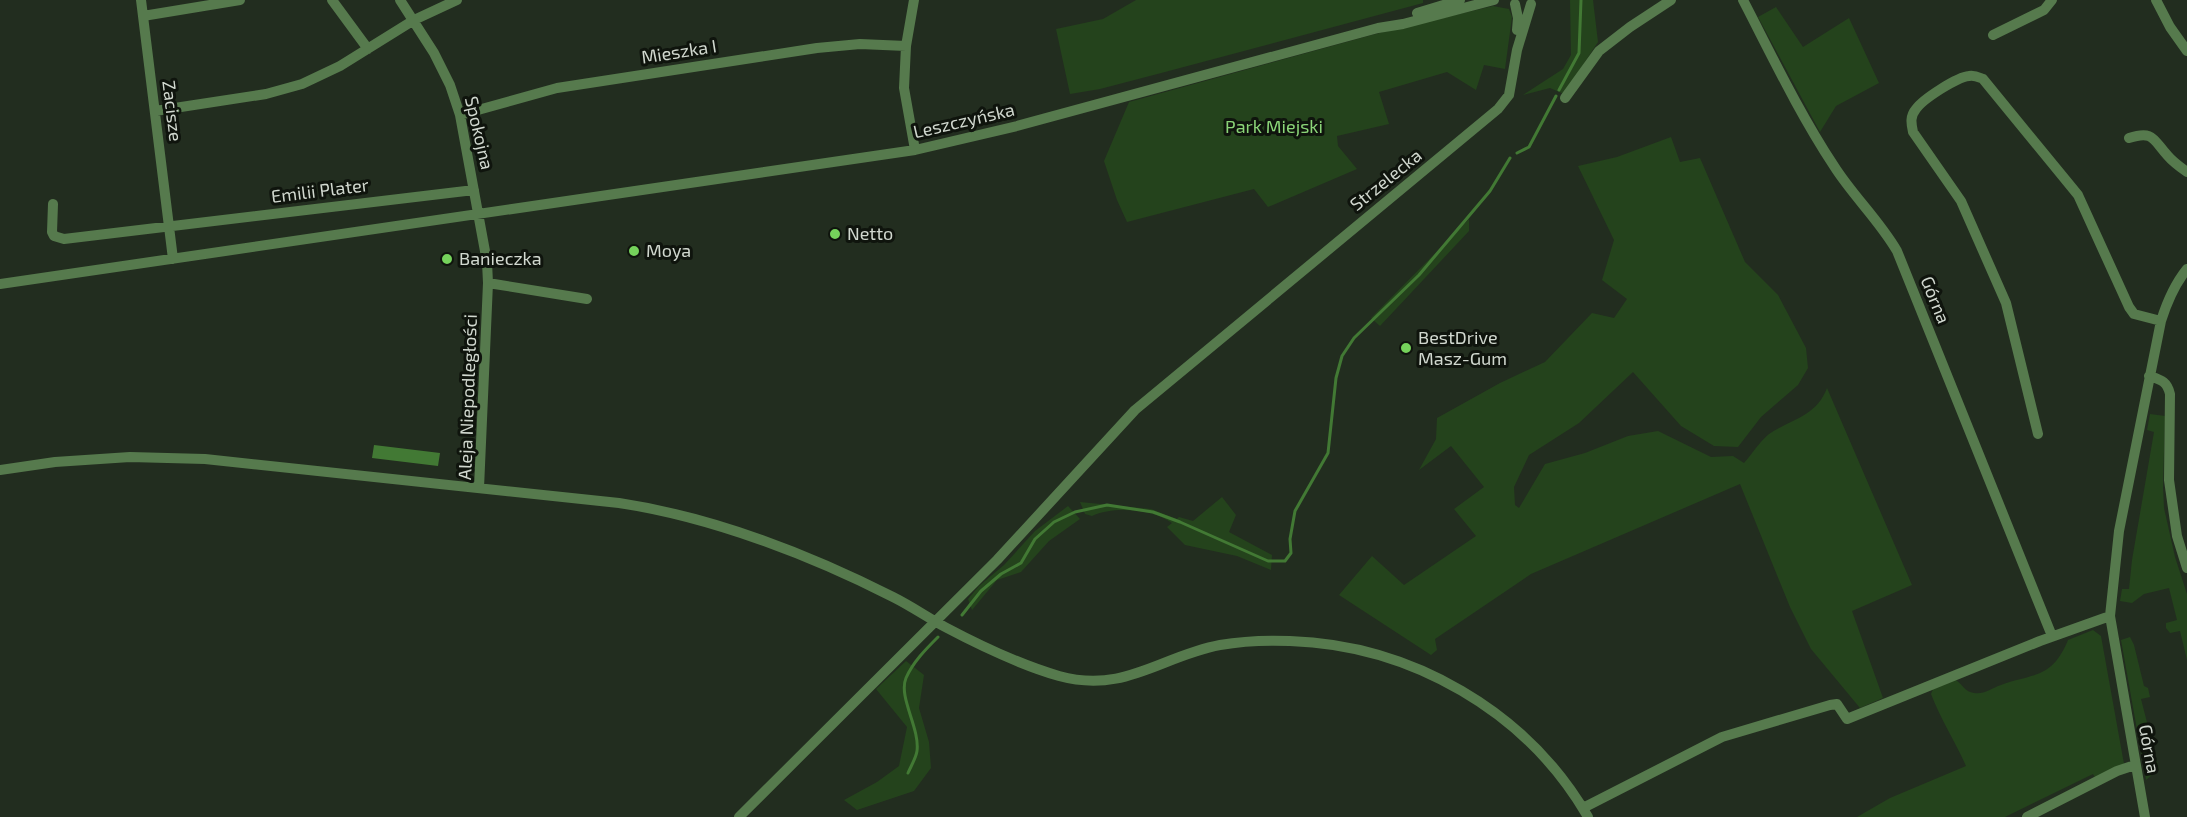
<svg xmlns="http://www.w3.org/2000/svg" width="2187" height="817" viewBox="0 0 2187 817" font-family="'Exo 2',sans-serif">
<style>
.green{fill:#24431c}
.water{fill:#427934}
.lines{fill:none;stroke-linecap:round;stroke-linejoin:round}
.stream{stroke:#427934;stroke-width:3}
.minor{stroke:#567a4d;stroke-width:10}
.poi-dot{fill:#75d25b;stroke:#0f140d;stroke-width:2}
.labels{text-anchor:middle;stroke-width:6;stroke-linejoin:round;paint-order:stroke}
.street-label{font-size:18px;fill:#d1d8cf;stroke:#0f140d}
.park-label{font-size:18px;fill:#8bd578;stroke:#0f140d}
.poi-label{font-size:18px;fill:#d1d8cf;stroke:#0f140d;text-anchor:start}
</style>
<rect width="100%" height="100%" fill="#222d1f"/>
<path class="green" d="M 1136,0 L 1423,0 L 1423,3 L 1165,72 L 1100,89 L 1070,94 L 1056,29 L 1103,19 Z
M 1570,0 L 1593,0 L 1598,42 L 1564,94 L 1550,88 L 1523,95 L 1563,69 L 1571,55 Z
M 1493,6 L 1509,9 L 1512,17 L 1505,69 L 1484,65 L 1476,90 L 1447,72 L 1379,92 L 1389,124 L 1337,136 L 1338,146 L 1357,169 L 1268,207 L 1254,189 L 1127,222 L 1117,200 L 1104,161 L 1129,102 L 1379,33 Z
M 1776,7 L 1803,47 L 1849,18 L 1879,83 L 1836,106 L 1820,132 L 1758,17 Z
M 1671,137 L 1680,162 L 1700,158 L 1745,262 L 1778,295 L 1806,348 L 1808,368 L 1798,385 L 1761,417 L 1738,447 L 1714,446 L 1681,426 L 1633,372 L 1579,423 L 1529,455 L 1514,487 L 1515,505 L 1519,508 L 1545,464 L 1585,453 L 1628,436 L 1658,431 L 1711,457 L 1733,456 L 1744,463 C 1752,454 1760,441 1769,434 C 1791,419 1816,417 1827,388 L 1912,585 L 1852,611 L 1883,698 L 1860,708 L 1811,649 L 1790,607 L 1740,484 L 1531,574 L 1435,639 L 1437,650 L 1431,655 L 1339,595 L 1372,556 L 1404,585 L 1476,536 L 1454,509 L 1484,487 L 1451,446 L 1419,470 L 1436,439 L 1437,418 L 1500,383 L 1545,362 L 1592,313 L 1614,318 L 1627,299 L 1602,280 L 1614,240 L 1578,166 L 1617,157 Z
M 1469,219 L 1469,231 L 1380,326 L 1371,318 Z
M 2150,414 L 2165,416 L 2163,487 L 2164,508 L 2175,557 L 2187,594 L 2187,660 L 2180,631 L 2170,633 L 2166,628 L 2166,623 L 2177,620 L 2169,588 L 2144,594 L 2132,603 L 2120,601 L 2122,589 L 2129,589 L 2132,560 L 2154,432 L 2147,430 Z
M 1222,497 L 1236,515 L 1229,532 L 1272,555 L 1271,570 L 1237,556 L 1185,545 L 1167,527 L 1172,523 C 1152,509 1114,506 1092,516 L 1085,514 L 1080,502 L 1151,509 L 1177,519 L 1179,517 L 1193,521 Z
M 1068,506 L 1080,519 L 1049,541 L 1021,572 L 997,580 L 972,610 L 968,599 L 979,586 L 1004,565 L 1035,531 Z
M 2093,630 L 2101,636 L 2124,764 L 2096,779 L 2093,774 L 2005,817 L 1857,817 L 1890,798 L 1966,766 C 1955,741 1941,720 1931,694 L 1933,689 L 1956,680 C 1963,685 1965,692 1974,693 C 1983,695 1992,688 2001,685 C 2034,673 2052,679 2068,640 Z
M 2130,637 L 2134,645 L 2144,686 L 2148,688 L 2150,697 L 2141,699 L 2159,769 L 2146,780 L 2121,640 Z
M 906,661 L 924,675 L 919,708 L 929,742 L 931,768 L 914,791 L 857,810 L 844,800 L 877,782 L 899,766 L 907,727 L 876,689 Z"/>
<path class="water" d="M 374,445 L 440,453 L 438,466 L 372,458 Z"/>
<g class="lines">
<path class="stream" d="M 1559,90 L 1579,53 L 1581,0
M 1517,153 L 1529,147 L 1556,96
M 962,615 L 981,591 L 1001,574 L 1021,563 L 1035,539 L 1054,522 L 1075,512 L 1107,505 L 1153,512 L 1180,522 L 1268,561 L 1285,561 L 1291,553 L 1290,539 L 1295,511 L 1328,453 L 1336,378 L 1342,356 L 1354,338 L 1419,275 L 1490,191 L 1510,158
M 908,773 C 911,766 916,758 917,751 C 920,728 898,697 906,678 C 913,662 926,649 938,637"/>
<path class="minor" d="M 141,0 L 173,259
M 332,0 L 368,49
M 400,0 L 434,53 L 450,85 L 460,115 L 487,262 L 488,283 L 479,488
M 914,0 L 906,46 L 904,88 L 915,150
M 1743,0 C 1772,56 1799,113 1834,166 C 1853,196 1879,220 1897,251 L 2052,636
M 2156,0 L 2170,27 L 2187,51
M 1515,4 L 1518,18 L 1517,30
M 1417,13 L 1460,0
M 143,16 L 240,0
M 1993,35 L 2044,10 L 2052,0
M 1565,98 L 1599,51 L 1630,27 L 1671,0
M 155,111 L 266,94 L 302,84 L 340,66 L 414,20 L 457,0
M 460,115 L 557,88 L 817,48 L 860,44 L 906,46
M 2129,138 C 2154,130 2153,140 2168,156 C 2173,162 2180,167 2187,172
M 53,204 L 52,232 L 54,236 L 64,239 L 474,190
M 488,283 L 587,299
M 0,284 L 915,150 L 1017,126 L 1378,28 L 1403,24 L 1494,0
M 2149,376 C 2161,380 2167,381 2170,394 L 2169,480 L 2177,536 L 2187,568
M 2038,434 L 2006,303 L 1961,201 L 1913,132 C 1911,123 1910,116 1916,109 C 1923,99 1957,77 1969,76 C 1975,75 1978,77 1983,79 L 2078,195 L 2129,307 L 2134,314 L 2161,321
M 0,470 L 55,462 L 130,457 L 205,459 L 619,503 C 712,517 810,555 893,597 C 911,606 927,617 945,627 C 979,645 1021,665 1059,676 C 1125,694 1161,656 1220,645 C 1243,641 1266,640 1290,641 C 1411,645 1527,711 1588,817
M 1583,808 L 1722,737 L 1830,705 L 1837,704 L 1847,719 L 2040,641 L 2110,616
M 739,817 L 997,560 L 1135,410 L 1498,109 L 1509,95 L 1517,50 L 1531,4
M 2027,817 L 2117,771 L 2135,765
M 2145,817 L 2110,616 L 2119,531 L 2161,321 C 2167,302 2174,285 2187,269"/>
</g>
<g class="poi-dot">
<circle cx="835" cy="234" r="6"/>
<circle cx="634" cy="251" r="6"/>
<circle cx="447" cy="259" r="6"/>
<circle cx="1406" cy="348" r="6"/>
</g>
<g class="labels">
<g class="street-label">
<text transform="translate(679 52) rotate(-9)" y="6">Mieszka I</text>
<text transform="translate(172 111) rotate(83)" y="6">Zacisze</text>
<text transform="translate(964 121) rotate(-13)" y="6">Leszczyńska</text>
<text transform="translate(479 133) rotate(77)" y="6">Spokojna</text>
<text transform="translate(1386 180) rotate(-39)" y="6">Strzelecka</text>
<text transform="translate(320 191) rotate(-7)" y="6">Emilii Plater</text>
<text transform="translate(1935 300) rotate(68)" y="6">Górna</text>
<text transform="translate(468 397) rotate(-88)" y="6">Aleja Niepodległości</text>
<text transform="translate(2149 749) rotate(80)" y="6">Górna</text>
</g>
<g class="park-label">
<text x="1274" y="133">Park Miejski</text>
</g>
<g class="poi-label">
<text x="847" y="240">Netto</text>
<text x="646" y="257">Moya</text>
<text x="459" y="265">Banieczka</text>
<text x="1418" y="344">BestDrive<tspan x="1418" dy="21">Masz-Gum</tspan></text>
</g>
</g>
</svg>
